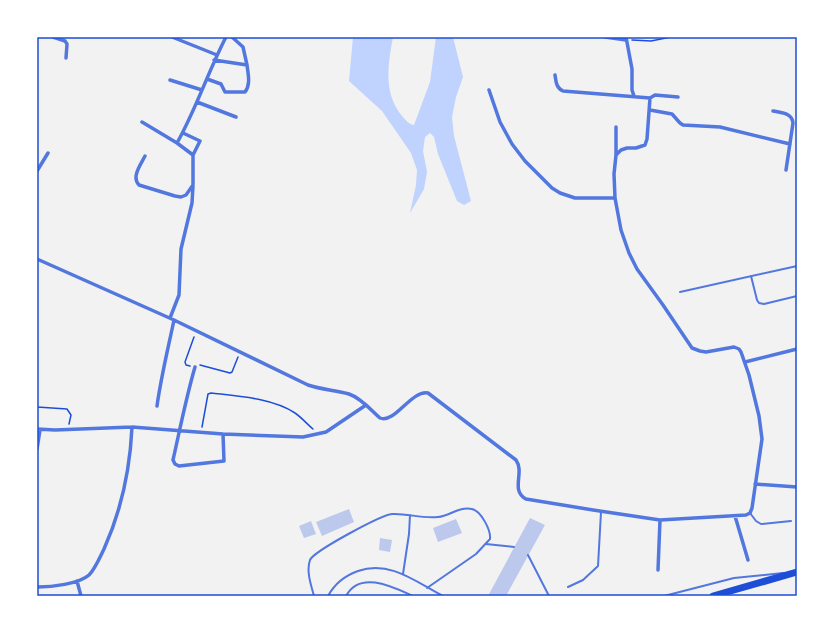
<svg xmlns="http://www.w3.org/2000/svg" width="834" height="633" viewBox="0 0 834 633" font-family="Mulish,sans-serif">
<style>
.water{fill:#bfd3fe}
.building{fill:#bdc9ec}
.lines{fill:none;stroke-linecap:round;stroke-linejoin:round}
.path{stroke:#1d4ed8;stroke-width:1.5}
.service{stroke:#5277de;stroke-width:2}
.minor{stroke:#5277de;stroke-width:3.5}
.motorway{stroke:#1d4ed8;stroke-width:7}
.neatline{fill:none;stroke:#1d4ed8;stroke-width:1.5}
</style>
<rect width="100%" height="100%" fill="#f2f2f2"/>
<path class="water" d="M 353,37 L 393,37 C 388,64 383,93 402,116 C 406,120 408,124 414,125 L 430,82 L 436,37 L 453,37 L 463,77 L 456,97 L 452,117 L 454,136 L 471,201 L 464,205 L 457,201 L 438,154 L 434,137 L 430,133 L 425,137 L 423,151 L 427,172 L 424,189 L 410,213 L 416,185 L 417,170 L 411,153 L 382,111 L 349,81 Z"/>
<path class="building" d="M 349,509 L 354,522 L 322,536 L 316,522 Z
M 530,518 L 545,525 L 506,596 L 488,596 Z
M 456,519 L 462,533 L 438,542 L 433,528 Z
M 311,521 L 316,534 L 304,538 L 299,526 Z
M 380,538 L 392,540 L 390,552 L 379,550 Z"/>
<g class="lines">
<path class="path" d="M 632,40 L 651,41 L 671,37
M 200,365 L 230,373 L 232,372 L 238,357
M 190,366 L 186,365 L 185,362 L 194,337
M 37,407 L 67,409 L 71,415 L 69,424
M 202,427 L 208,394 L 211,393 C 237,396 272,398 295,413 C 301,417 307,424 313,429"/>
<path class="service" d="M 751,276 L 757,300 L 759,303 L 764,304 L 797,296
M 680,292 L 797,266
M 750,513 L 756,521 L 761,524 L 791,521
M 486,544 L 514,547
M 528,555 L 549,596
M 403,574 L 409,534 L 410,515
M 568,587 L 583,580 L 598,566 L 601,512
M 314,596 C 311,585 306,571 310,560 C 314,551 381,515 392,514 C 407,513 422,519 438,517 C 450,516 459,506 472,509 C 481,511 491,530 490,539 L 476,554 L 427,588
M 328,596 C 335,583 344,576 358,571 C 390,560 416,582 443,596
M 346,596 C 360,570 393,587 413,596
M 664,596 L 734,578 L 783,573"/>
<path class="minor" d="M 53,37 L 65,41 L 67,44 L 66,58
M 172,37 L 217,55
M 232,37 L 243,47 L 247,65
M 605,37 L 626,40
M 626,37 L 632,69 L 632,90 L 634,96
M 555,75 C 556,81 556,88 563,91 L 650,98
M 207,79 L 221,84 L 225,92 L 245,92 C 251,84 248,74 247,65 L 214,60
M 170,80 L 202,90
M 489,90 L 500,122 L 512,144 L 525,161 L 552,188 L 560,193 L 575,198 L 615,198
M 650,98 L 655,95 L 678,97
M 197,102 L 236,117
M 650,110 L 672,114 L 680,123 L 683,125 L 720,127 L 790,144
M 773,111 C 782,113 792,113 793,123 L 786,170
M 142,122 L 177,143
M 616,127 L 616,155
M 183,133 L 200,141 L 193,155
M 145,156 C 141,164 131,177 139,185 L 175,196 L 181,197 L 186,195 L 193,185 L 193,155 L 177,143 C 196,109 208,72 226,37
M 37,171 L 48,153
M 37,259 L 174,320 L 308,385 C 322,390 336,390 349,394 C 361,398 371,410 380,418 C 395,424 411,390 428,393 L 516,460 C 525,473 510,490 526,499 L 593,510 L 660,520 L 746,515 L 750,513 L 752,508 L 762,439 L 759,416 L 749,375 L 741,352 L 739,349 L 734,347 L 706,352 L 700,351 L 692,348 L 663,305 L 637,269 L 629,253 L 621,230 L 615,198 L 614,174 L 616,155 L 621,150 L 627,148 L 636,148 L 645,145 L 647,139 L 650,98
M 170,318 L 179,295 L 181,249 L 192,203 L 193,186
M 745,362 L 797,349
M 195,367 C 186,398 180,429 173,460 L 175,464 L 179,466 L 224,461 L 223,434
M 157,406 C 161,377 168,349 174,320
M 37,429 L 55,430 L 132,427 L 223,434 L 303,437 L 326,432 L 366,405
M 37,449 L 40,430
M 755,484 L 797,487
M 735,516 L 748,560
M 658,570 L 660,520
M 77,581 L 81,596
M 38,587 C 51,587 79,584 89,575 C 95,569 100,557 104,549 C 122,509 130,470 132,427"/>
<path class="motorway" d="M 713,596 L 797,572"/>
</g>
<rect width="834" height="633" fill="none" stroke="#ffffff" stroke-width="76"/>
<rect x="38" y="38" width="758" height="557" class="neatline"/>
</svg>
